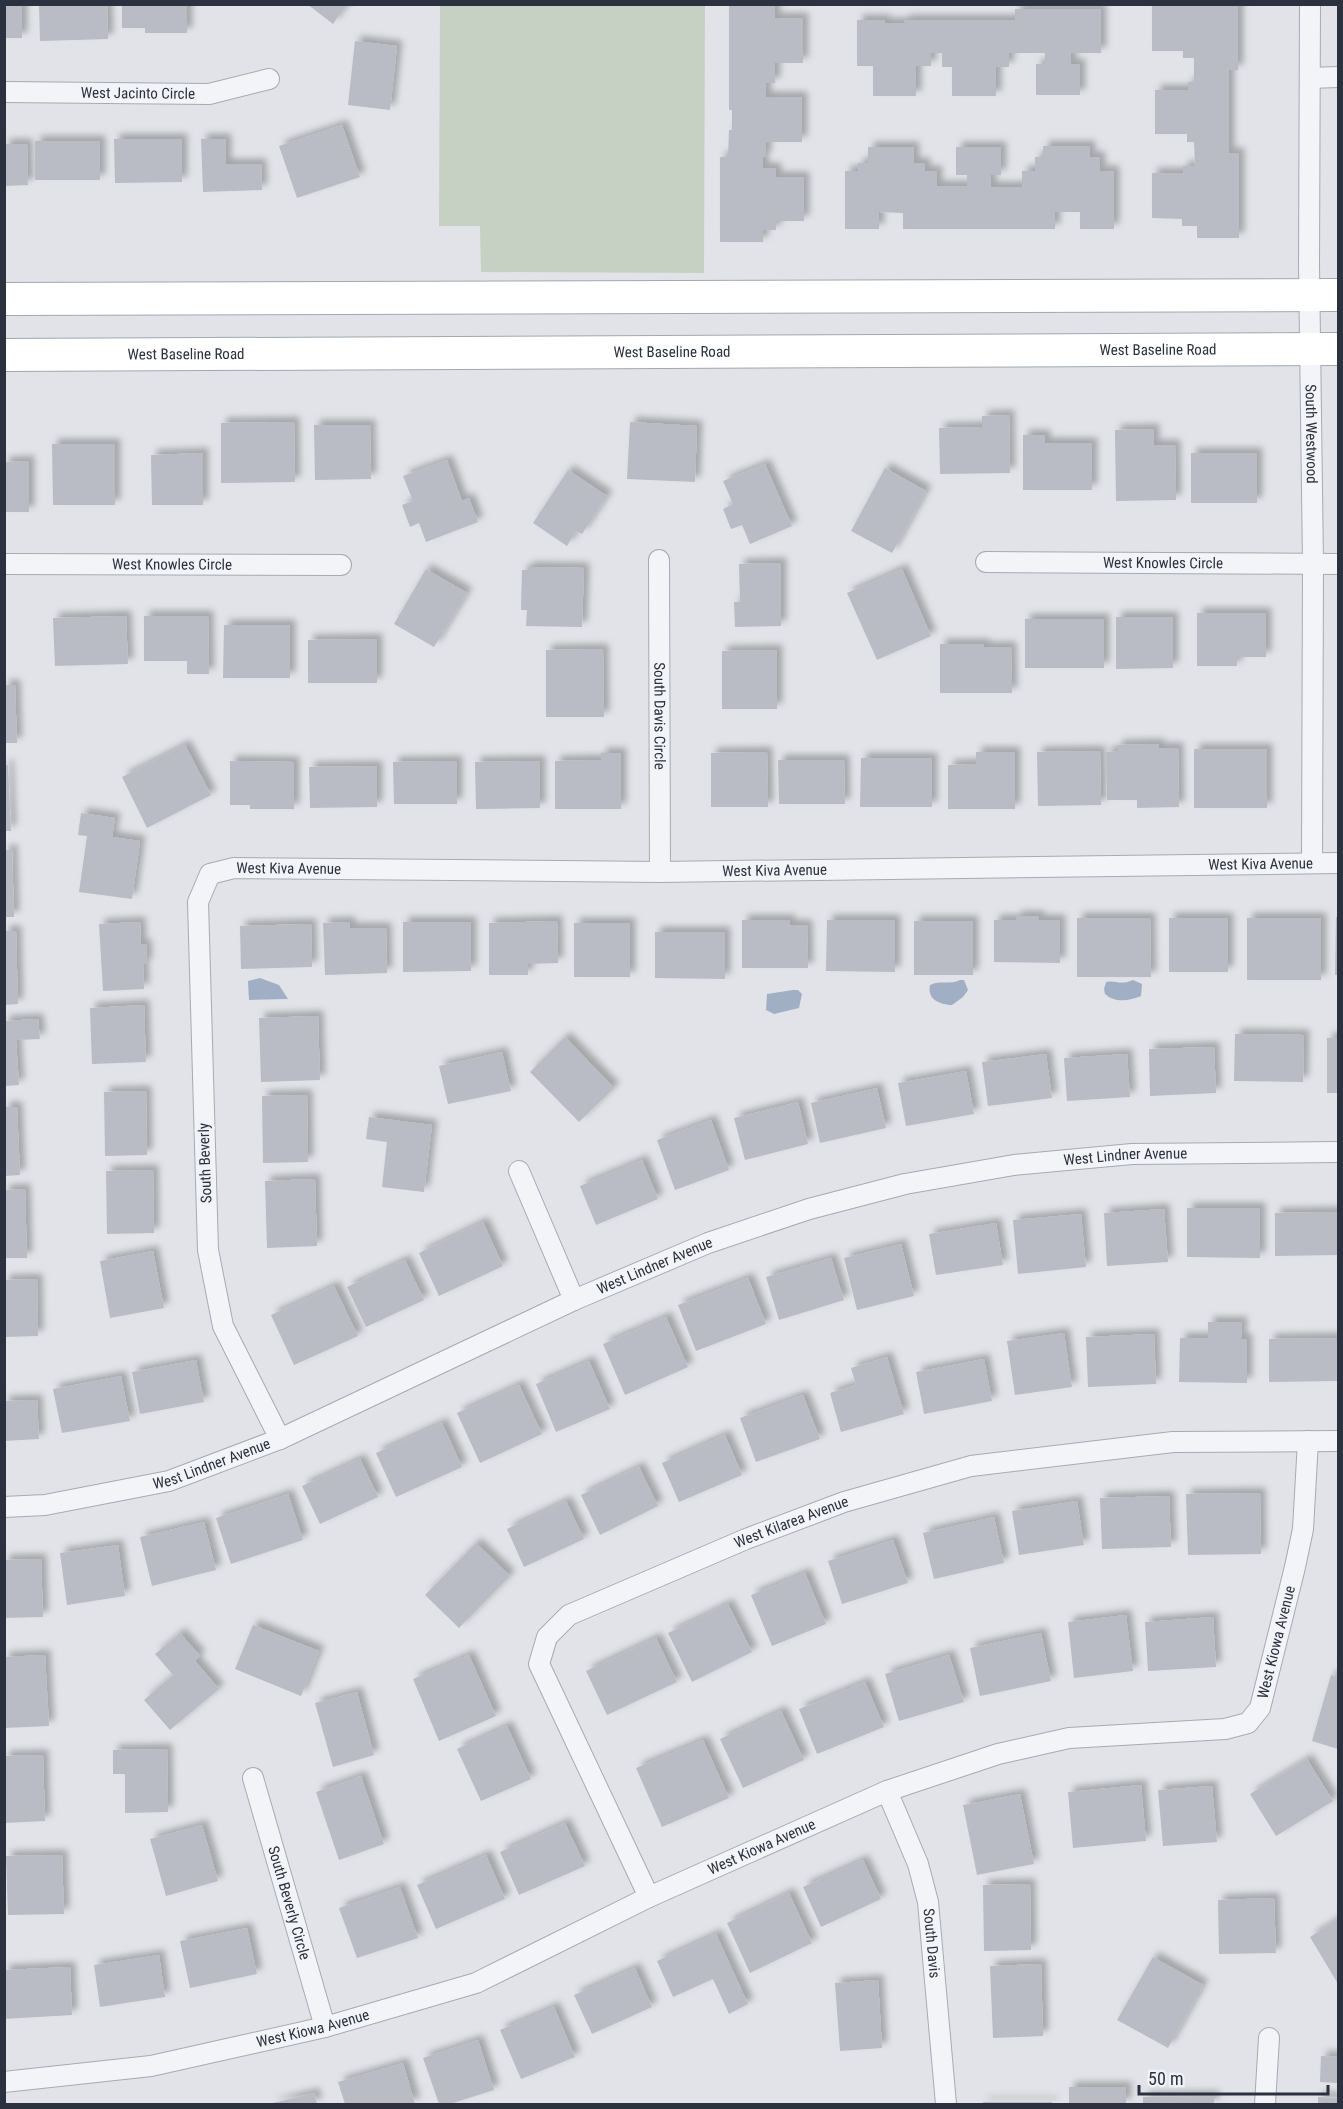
<svg xmlns="http://www.w3.org/2000/svg" width="1343" height="2109" viewBox="0 0 1343 2109" font-family="'Roboto Condensed',sans-serif">
<style>
.green{fill:#c6d1c3}
.water{fill:#a0afc4}
.building{fill:#b9bcc4;filter:url(#shadow)}
.lines{fill:none;stroke-linecap:round;stroke-linejoin:round}
.minor-casing{stroke:#a7aab2;stroke-width:22}
.primary-casing{stroke:#a2a7b2;stroke-width:34}
.minor{stroke:#f3f4f7;stroke-width:20}
.primary{stroke:#fff;stroke-width:32}
.labels{text-anchor:middle;stroke-width:6;stroke-linejoin:round;paint-order:stroke}
.street-label{font-size:15px;fill:#2b313e;stroke:#f0f2f6}
</style>
<defs>
<filter id="shadow"><feDropShadow dx="5.5" dy="-5.5" stdDeviation="3" flood-color="#0004"/></filter>
</defs>
<rect width="100%" height="100%" fill="#e1e3e8"/>
<path class="green" d="M 440,5 L 705,5 L 704,273 L 481,272 L 480,226 L 439,226 Z"/>
<path class="water" d="M 260,978 L 279,985 L 288,999 L 249,1000 L 248,981 Z
M 960,980 L 964,980 L 968,990 L 963,997 L 952,1005 C 940,1004 927,1000 930,985 C 940,980 950,985 960,980 Z
M 1133,980 L 1142,984 L 1141,996 C 1129,1001 1115,1003 1105,994 L 1104,989 L 1106,982 C 1118,980 1119,986 1133,980 Z
M 793,990 L 798,990 L 802,994 L 799,1008 L 774,1014 L 766,1010 L 767,994 Z"/>
<path class="building" d="M 4,4 L 22,4 L 22,38 L 4,38 Z
M 39,4 L 107,4 L 108,39 L 40,41 Z
M 122,4 L 187,4 L 187,33 L 145,33 L 145,28 L 122,28 Z
M 307,4 L 347,4 L 333,24 Z
M 729,4 L 775,4 L 775,18 L 803,18 L 803,63 L 775,63 L 775,83 L 766,83 L 766,97 L 802,97 L 802,142 L 766,142 L 766,157 L 763,157 L 763,168 L 776,168 L 776,177 L 804,177 L 804,221 L 776,221 L 776,230 L 763,230 L 763,242 L 720,242 L 720,157 L 728,157 L 729,130 L 732,130 L 732,110 L 729,110 Z
M 1183,4 L 1238,4 L 1238,70 L 1229,70 L 1229,153 L 1239,153 L 1239,238 L 1197,238 L 1197,226 L 1182,226 L 1182,219 L 1152,218 L 1152,173 L 1183,173 L 1183,166 L 1195,166 L 1194,142 L 1187,142 L 1187,134 L 1155,134 L 1155,90 L 1188,90 L 1188,82 L 1194,82 L 1194,58 L 1183,58 L 1183,51 L 1152,51 L 1152,6 Z
M 1015,9 L 1101,9 L 1101,53 L 1071,53 L 1071,64 L 1080,64 L 1080,95 L 1036,95 L 1036,64 L 1045,64 L 1045,53 L 1009,53 L 1009,67 L 996,67 L 996,96 L 952,96 L 952,67 L 942,67 L 942,53 L 931,53 L 931,66 L 916,66 L 916,96 L 873,96 L 873,66 L 857,66 L 857,20 L 885,20 L 885,23 L 904,23 L 904,20 L 1015,20 Z
M 355,41 L 397,46 L 390,110 L 348,105 Z
M 342,125 L 360,177 L 297,198 L 279,146 Z
M 114,139 L 182,139 L 182,182 L 115,183 Z
M 201,139 L 226,139 L 226,164 L 261,164 L 262,190 L 203,192 Z
M 35,141 L 100,141 L 100,180 L 35,180 Z
M 4,144 L 27,144 L 28,185 L 4,186 Z
M 1043,146 L 1090,146 L 1090,157 L 1100,157 L 1100,171 L 1114,171 L 1114,229 L 1080,229 L 1080,212 L 1055,212 L 1055,229 L 903,229 L 903,213 L 879,212 L 879,229 L 845,229 L 845,171 L 858,171 L 858,163 L 868,163 L 868,147 L 914,147 L 914,163 L 925,163 L 925,171 L 937,171 L 937,186 L 967,186 L 967,175 L 956,175 L 956,147 L 1001,147 L 1001,175 L 991,175 L 991,187 L 1022,187 L 1022,171 L 1035,171 L 1035,157 L 1043,157 Z
M 1009,415 L 1010,473 L 940,474 L 939,428 L 982,427 L 982,416 Z
M 294,422 L 295,482 L 221,483 L 221,423 Z
M 630,422 L 697,426 L 695,482 L 627,479 Z
M 314,425 L 370,425 L 371,479 L 315,480 Z
M 1154,429 L 1154,445 L 1175,445 L 1176,500 L 1116,501 L 1115,430 Z
M 1023,435 L 1045,435 L 1045,443 L 1092,443 L 1092,490 L 1023,490 Z
M 52,444 L 115,444 L 115,505 L 53,505 Z
M 203,453 L 203,505 L 152,505 L 151,455 Z
M 1191,453 L 1257,453 L 1257,503 L 1191,503 Z
M 447,460 L 462,501 L 469,498 L 478,522 L 426,542 L 419,523 L 410,527 L 402,505 L 413,501 L 403,476 Z
M 29,461 L 29,512 L 4,512 L 4,462 Z
M 765,464 L 792,526 L 750,544 L 742,525 L 731,529 L 723,509 L 733,504 L 723,481 Z
M 885,468 L 926,491 L 892,553 L 851,531 Z
M 568,470 L 607,496 L 582,534 L 576,531 L 567,546 L 533,523 Z
M 781,563 L 781,626 L 735,627 L 734,602 L 740,602 L 739,564 Z
M 528,567 L 584,568 L 582,627 L 526,626 L 527,610 L 521,610 L 522,570 L 528,570 Z
M 426,569 L 467,593 L 434,647 L 394,624 Z
M 902,569 L 931,636 L 877,660 L 847,593 Z
M 1197,613 L 1266,613 L 1266,657 L 1237,657 L 1237,666 L 1197,666 Z
M 126,616 L 128,664 L 55,666 L 53,618 Z
M 144,616 L 208,616 L 209,674 L 187,674 L 187,661 L 144,661 Z
M 1116,617 L 1173,617 L 1173,668 L 1116,669 Z
M 1025,619 L 1104,619 L 1104,668 L 1025,668 Z
M 224,625 L 290,625 L 290,678 L 223,678 Z
M 377,639 L 377,683 L 308,683 L 308,640 Z
M 940,644 L 984,644 L 984,647 L 1011,647 L 1012,693 L 940,693 Z
M 603,649 L 604,717 L 546,717 L 546,650 Z
M 777,650 L 777,709 L 722,709 L 722,651 Z
M 4,685 L 15,685 L 17,743 L 4,743 Z
M 1159,744 L 1159,748 L 1178,748 L 1179,807 L 1137,808 L 1137,800 L 1107,800 L 1106,752 L 1117,751 L 1117,745 Z
M 185,745 L 211,795 L 147,828 L 122,777 Z
M 1194,749 L 1267,749 L 1267,808 L 1194,808 Z
M 1100,751 L 1101,805 L 1038,806 L 1037,752 Z
M 767,752 L 768,807 L 711,807 L 711,753 Z
M 976,752 L 1015,752 L 1015,809 L 948,809 L 948,765 L 976,764 Z
M 601,753 L 621,753 L 621,809 L 555,809 L 555,761 L 601,760 Z
M 861,758 L 932,758 L 932,807 L 860,807 Z
M 778,760 L 844,760 L 845,804 L 779,804 Z
M 230,761 L 294,762 L 294,809 L 250,809 L 250,805 L 230,805 Z
M 457,761 L 457,804 L 394,804 L 393,762 Z
M 540,761 L 540,808 L 476,809 L 475,762 Z
M 4,765 L 8,765 L 11,831 L 4,831 Z
M 377,766 L 377,807 L 310,808 L 309,767 Z
M 81,813 L 115,818 L 112,837 L 140,841 L 132,899 L 79,892 L 87,836 L 78,835 Z
M 4,850 L 12,850 L 14,917 L 4,917 Z
M 1016,916 L 1039,916 L 1039,920 L 1060,920 L 1060,963 L 994,962 L 994,920 L 1016,920 Z
M 1336,917 L 1338,917 L 1338,975 L 1335,975 Z
M 1077,918 L 1150,918 L 1151,977 L 1077,977 Z
M 1169,918 L 1228,918 L 1228,972 L 1169,972 Z
M 1247,918 L 1321,918 L 1321,980 L 1247,980 Z
M 742,920 L 790,920 L 790,925 L 807,925 L 808,968 L 742,968 Z
M 827,920 L 895,920 L 895,972 L 826,971 Z
M 557,921 L 558,963 L 528,964 L 528,975 L 489,975 L 489,923 Z
M 914,921 L 973,921 L 973,975 L 914,975 Z
M 140,922 L 141,945 L 146,944 L 147,964 L 143,964 L 144,989 L 103,991 L 99,924 Z
M 350,922 L 350,928 L 386,928 L 387,973 L 325,975 L 323,923 Z
M 403,922 L 471,922 L 471,971 L 403,972 Z
M 574,923 L 630,923 L 630,977 L 574,977 Z
M 311,924 L 312,967 L 241,969 L 240,926 Z
M 4,931 L 16,931 L 18,1004 L 4,1005 Z
M 655,932 L 725,932 L 725,979 L 655,978 Z
M 144,1005 L 146,1062 L 92,1064 L 90,1008 Z
M 318,1016 L 320,1080 L 261,1082 L 259,1018 Z
M 38,1019 L 40,1039 L 16,1040 L 19,1085 L 4,1086 L 4,1021 Z
M 1235,1034 L 1304,1035 L 1303,1082 L 1234,1081 Z
M 565,1037 L 614,1088 L 579,1122 L 530,1072 Z
M 1327,1038 L 1338,1038 L 1338,1093 L 1327,1093 Z
M 1214,1047 L 1216,1093 L 1150,1096 L 1149,1049 Z
M 502,1052 L 511,1091 L 448,1104 L 439,1066 Z
M 1046,1054 L 1052,1098 L 988,1106 L 982,1062 Z
M 1127,1054 L 1130,1097 L 1067,1101 L 1064,1058 Z
M 966,1071 L 974,1114 L 906,1126 L 898,1083 Z
M 877,1088 L 886,1128 L 820,1143 L 811,1103 Z
M 146,1091 L 147,1155 L 105,1156 L 104,1092 Z
M 307,1095 L 308,1162 L 263,1163 L 262,1096 Z
M 798,1102 L 808,1144 L 745,1160 L 734,1118 Z
M 4,1107 L 17,1107 L 20,1175 L 4,1176 Z
M 369,1117 L 432,1125 L 424,1192 L 382,1187 L 387,1142 L 366,1139 Z
M 711,1120 L 729,1170 L 675,1190 L 657,1140 Z
M 642,1160 L 658,1199 L 596,1225 L 580,1186 Z
M 153,1170 L 154,1233 L 107,1234 L 106,1171 Z
M 315,1179 L 317,1246 L 267,1248 L 265,1181 Z
M 25,1189 L 27,1258 L 4,1258 L 4,1190 Z
M 1187,1208 L 1260,1208 L 1260,1258 L 1187,1257 Z
M 1164,1209 L 1168,1262 L 1107,1266 L 1104,1213 Z
M 1338,1212 L 1338,1255 L 1275,1256 L 1275,1213 Z
M 1081,1214 L 1086,1267 L 1018,1274 L 1013,1220 Z
M 483,1222 L 503,1266 L 439,1296 L 419,1253 Z
M 996,1223 L 1003,1265 L 936,1275 L 929,1234 Z
M 901,1244 L 914,1296 L 857,1310 L 844,1258 Z
M 153,1251 L 164,1308 L 110,1318 L 100,1261 Z
M 831,1258 L 844,1300 L 779,1320 L 766,1277 Z
M 405,1260 L 424,1300 L 366,1327 L 347,1287 Z
M 748,1278 L 766,1324 L 696,1351 L 678,1305 Z
M 37,1279 L 38,1336 L 4,1337 L 4,1280 Z
M 334,1286 L 358,1336 L 294,1365 L 271,1315 Z
M 666,1317 L 688,1367 L 625,1395 L 603,1344 Z
M 1208,1322 L 1242,1322 L 1241,1339 L 1247,1339 L 1247,1383 L 1179,1382 L 1180,1338 L 1208,1338 Z
M 1064,1333 L 1072,1387 L 1015,1395 L 1007,1341 Z
M 1154,1334 L 1156,1384 L 1088,1387 L 1086,1337 Z
M 1336,1338 L 1337,1381 L 1269,1382 L 1269,1339 Z
M 887,1357 L 904,1414 L 841,1432 L 830,1393 L 856,1385 L 851,1368 Z
M 984,1359 L 992,1401 L 924,1414 L 916,1372 Z
M 196,1360 L 204,1402 L 140,1414 L 132,1372 Z
M 589,1361 L 610,1409 L 556,1432 L 536,1384 Z
M 121,1376 L 130,1421 L 62,1433 L 53,1389 Z
M 519,1385 L 542,1434 L 480,1463 L 457,1413 Z
M 803,1395 L 820,1439 L 756,1462 L 740,1418 Z
M 37,1400 L 39,1439 L 4,1441 L 4,1401 Z
M 442,1423 L 462,1467 L 396,1497 L 376,1453 Z
M 725,1435 L 742,1475 L 679,1502 L 662,1463 Z
M 360,1459 L 378,1497 L 320,1524 L 302,1486 Z
M 639,1467 L 658,1506 L 600,1535 L 581,1495 Z
M 1260,1493 L 1261,1554 L 1188,1555 L 1186,1494 Z
M 288,1494 L 303,1540 L 231,1564 L 216,1518 Z
M 1169,1496 L 1171,1547 L 1102,1549 L 1100,1498 Z
M 566,1501 L 584,1539 L 524,1567 L 507,1529 Z
M 1077,1501 L 1084,1545 L 1019,1555 L 1012,1511 Z
M 994,1517 L 1004,1563 L 934,1579 L 923,1533 Z
M 204,1522 L 216,1570 L 152,1586 L 140,1537 Z
M 893,1540 L 908,1583 L 842,1604 L 828,1561 Z
M 476,1543 L 510,1576 L 459,1628 L 425,1595 Z
M 118,1545 L 125,1596 L 67,1605 L 60,1553 Z
M 41,1559 L 43,1617 L 4,1618 L 4,1560 Z
M 805,1573 L 826,1624 L 772,1646 L 751,1595 Z
M 728,1604 L 752,1652 L 692,1682 L 668,1633 Z
M 1126,1615 L 1133,1671 L 1074,1678 L 1068,1622 Z
M 1213,1617 L 1216,1667 L 1148,1671 L 1145,1622 Z
M 253,1625 L 319,1651 L 301,1696 L 235,1669 Z
M 180,1633 L 200,1656 L 195,1661 L 219,1689 L 170,1730 L 144,1700 L 173,1675 L 155,1654 Z
M 1041,1633 L 1051,1681 L 980,1696 L 970,1648 Z
M 656,1638 L 677,1682 L 607,1715 L 586,1671 Z
M 45,1655 L 49,1726 L 4,1728 L 4,1657 Z
M 469,1655 L 496,1716 L 439,1741 L 413,1679 Z
M 949,1655 L 964,1702 L 899,1721 L 885,1674 Z
M 1331,1675 L 1338,1677 L 1338,1749 L 1312,1741 Z
M 865,1682 L 884,1727 L 817,1754 L 799,1709 Z
M 357,1692 L 374,1755 L 333,1767 L 315,1703 Z
M 781,1711 L 804,1760 L 743,1788 L 720,1739 Z
M 507,1726 L 531,1779 L 481,1801 L 457,1749 Z
M 703,1740 L 729,1798 L 662,1827 L 636,1768 Z
M 167,1749 L 168,1812 L 125,1813 L 125,1774 L 113,1774 L 113,1750 Z
M 43,1755 L 45,1821 L 4,1823 L 4,1756 Z
M 1307,1759 L 1333,1801 L 1276,1836 L 1250,1794 Z
M 361,1776 L 384,1844 L 339,1860 L 316,1792 Z
M 1141,1785 L 1146,1841 L 1073,1848 L 1068,1792 Z
M 1212,1786 L 1217,1842 L 1163,1846 L 1158,1790 Z
M 1020,1794 L 1034,1864 L 977,1875 L 963,1805 Z
M 565,1823 L 585,1866 L 519,1895 L 500,1852 Z
M 202,1825 L 218,1881 L 166,1896 L 150,1839 Z
M 62,1855 L 64,1914 L 8,1915 L 6,1856 Z
M 486,1855 L 505,1899 L 436,1929 L 417,1885 Z
M 863,1860 L 881,1899 L 821,1927 L 803,1887 Z
M 1030,1884 L 1031,1950 L 984,1951 L 983,1885 Z
M 400,1887 L 418,1938 L 357,1958 L 339,1908 Z
M 789,1893 L 812,1943 L 750,1973 L 727,1923 Z
M 1274,1898 L 1276,1953 L 1219,1954 L 1218,1900 Z
M 1338,1919 L 1338,1984 L 1310,1937 Z
M 247,1928 L 257,1974 L 190,1988 L 180,1941 Z
M 716,1934 L 748,2004 L 729,2014 L 713,1979 L 673,1997 L 657,1961 Z
M 159,1955 L 165,1997 L 100,2007 L 94,1965 Z
M 1153,1957 L 1203,1985 L 1168,2048 L 1117,2020 Z
M 1041,1964 L 1043,2036 L 993,2038 L 990,1966 Z
M 70,1967 L 72,2015 L 4,2019 L 4,1970 Z
M 635,1968 L 652,2007 L 592,2034 L 574,1995 Z
M 878,1980 L 882,2048 L 840,2051 L 835,1983 Z
M 554,2007 L 575,2057 L 521,2079 L 500,2030 Z
M 478,2040 L 494,2090 L 450,2104 L 439,2104 L 423,2058 Z
M 1321,2056 L 1338,2057 L 1338,2083 L 1320,2082 Z
M 403,2063 L 415,2104 L 345,2104 L 338,2082 Z
M 1069,2087 L 1126,2087 L 1126,2104 L 1069,2104 Z
M 314,2093 L 317,2104 L 269,2104 Z
M 1214,2096 L 1214,2104 L 1143,2104 L 1143,2097 Z
M 1318,2097 L 1338,2098 L 1338,2104 L 1318,2104 Z
M 983,2102 L 1052,2102 L 1052,2104 L 983,2104 Z"/>
<g class="lines">
<defs>
<g id="minor">
<path id="s1" d="M 1310,4 L 1309,265 L 1313,564 L 1312,863"/>
<path d="M 1310,78 L 1338,77"/>
<path id="s2" d="M 4,92 L 209,94 L 269,79"/>
<path id="s3" d="M 659,560 L 660,872"/>
<path id="s4" d="M 986,562 L 1338,564"/>
<path id="s5" d="M 4,564 L 341,565"/>
<path d="M 519,1171 L 574,1300"/>
<path id="s6" d="M 280,1439 L 223,1326 L 208,1250 L 198,902 L 210,874 L 234,868 L 660,872 L 1338,863"/>
<path id="s7" d="M 4,1507 L 45,1505 L 169,1481 L 280,1439 L 574,1300 L 708,1243 L 809,1209 L 905,1184 L 1014,1165 L 1132,1154 L 1338,1152"/>
<path id="s8" d="M 253,1778 L 325,2027"/>
<path id="s9" d="M 887,1791 L 918,1864 L 928,1902 L 946,2104"/>
<path id="s10" d="M 649,1897 L 539,1664 L 547,1637 L 569,1615 L 746,1539 L 844,1502 L 971,1466 L 1173,1442 L 1338,1441"/>
<path id="s11" d="M 4,2082 L 151,2066 L 325,2027 L 476,1983 L 649,1897 L 887,1791 L 998,1754 L 1069,1738 L 1225,1729 L 1248,1723 L 1260,1708 L 1295,1567 L 1303,1529 L 1308,1441"/>
<path d="M 1265,2104 L 1269,2038"/>
</g>
<g id="primary">
<path d="M 4,299 L 1338,295"/>
<path id="s12" d="M 4,355 L 1338,349"/>
</g>
</defs>
<use href="#minor" class="minor-casing"/>
<use href="#primary" class="primary-casing"/>
<use href="#minor" class="minor"/>
<use href="#primary" class="primary"/>
</g>
<g class="labels">
<g class="street-label">
<text dy="5" stroke="none"><textPath href="#s2" startOffset="134">West Jacinto Circle</textPath></text>
<text dy="5" stroke="none"><textPath href="#s12" startOffset="1154">West Baseline Road</textPath></text>
<text dy="5" stroke="none"><textPath href="#s12" startOffset="668">West Baseline Road</textPath></text>
<text dy="5" stroke="none"><textPath href="#s12" startOffset="182">West Baseline Road</textPath></text>
<text dy="5" stroke="none"><textPath href="#s1" startOffset="430">South Westwood</textPath></text>
<text dy="5" stroke="none"><textPath href="#s4" startOffset="177">West Knowles Circle</textPath></text>
<text dy="5" stroke="none"><textPath href="#s5" startOffset="168">West Knowles Circle</textPath></text>
<text dy="5" stroke="none"><textPath href="#s3" startOffset="156">South Davis Circle</textPath></text>
<text dy="5" stroke="none"><textPath href="#s6" startOffset="1634">West Kiva Avenue</textPath></text>
<text dy="5" stroke="none"><textPath href="#s6" startOffset="662">West Kiva Avenue</textPath></text>
<text dy="5" stroke="none"><textPath href="#s6" startOffset="1148">West Kiva Avenue</textPath></text>
<text dy="5" stroke="none"><textPath href="#s7" startOffset="1185">West Lindner Avenue</textPath></text>
<text transform="translate(205 1163) rotate(-92)" y="5">South Beverly</text>
<text dy="5" stroke="none"><textPath href="#s7" startOffset="699">West Lindner Avenue</textPath></text>
<text dy="5" stroke="none"><textPath href="#s7" startOffset="213">West Lindner Avenue</textPath></text>
<text dy="5" stroke="none"><textPath href="#s10" startOffset="558">West Kilarea Avenue</textPath></text>
<text dy="5" stroke="none"><textPath href="#s11" startOffset="1394">West Kiowa Avenue</textPath></text>
<text dy="5" stroke="none"><textPath href="#s11" startOffset="800">West Kiowa Avenue</textPath></text>
<text dy="5" stroke="none"><textPath href="#s8" startOffset="130">South Beverly Circle</textPath></text>
<text dy="5" stroke="none"><textPath href="#s9" startOffset="160">South Davis</textPath></text>
<text dy="5" stroke="none"><textPath href="#s11" startOffset="314">West Kiowa Avenue</textPath></text>
</g>
</g>
<rect width="1343" height="2109" fill="none" stroke="#2b313e" stroke-width="12"/>
<path d="M1139 2085v9h189v-9" fill="none" stroke="#2b313e" stroke-width="3"/>
<text x="1148" y="2085" font-size="18" fill="#2b313e" stroke="#f0f2f6" stroke-width="4.5" paint-order="stroke">50 m</text>
</svg>
